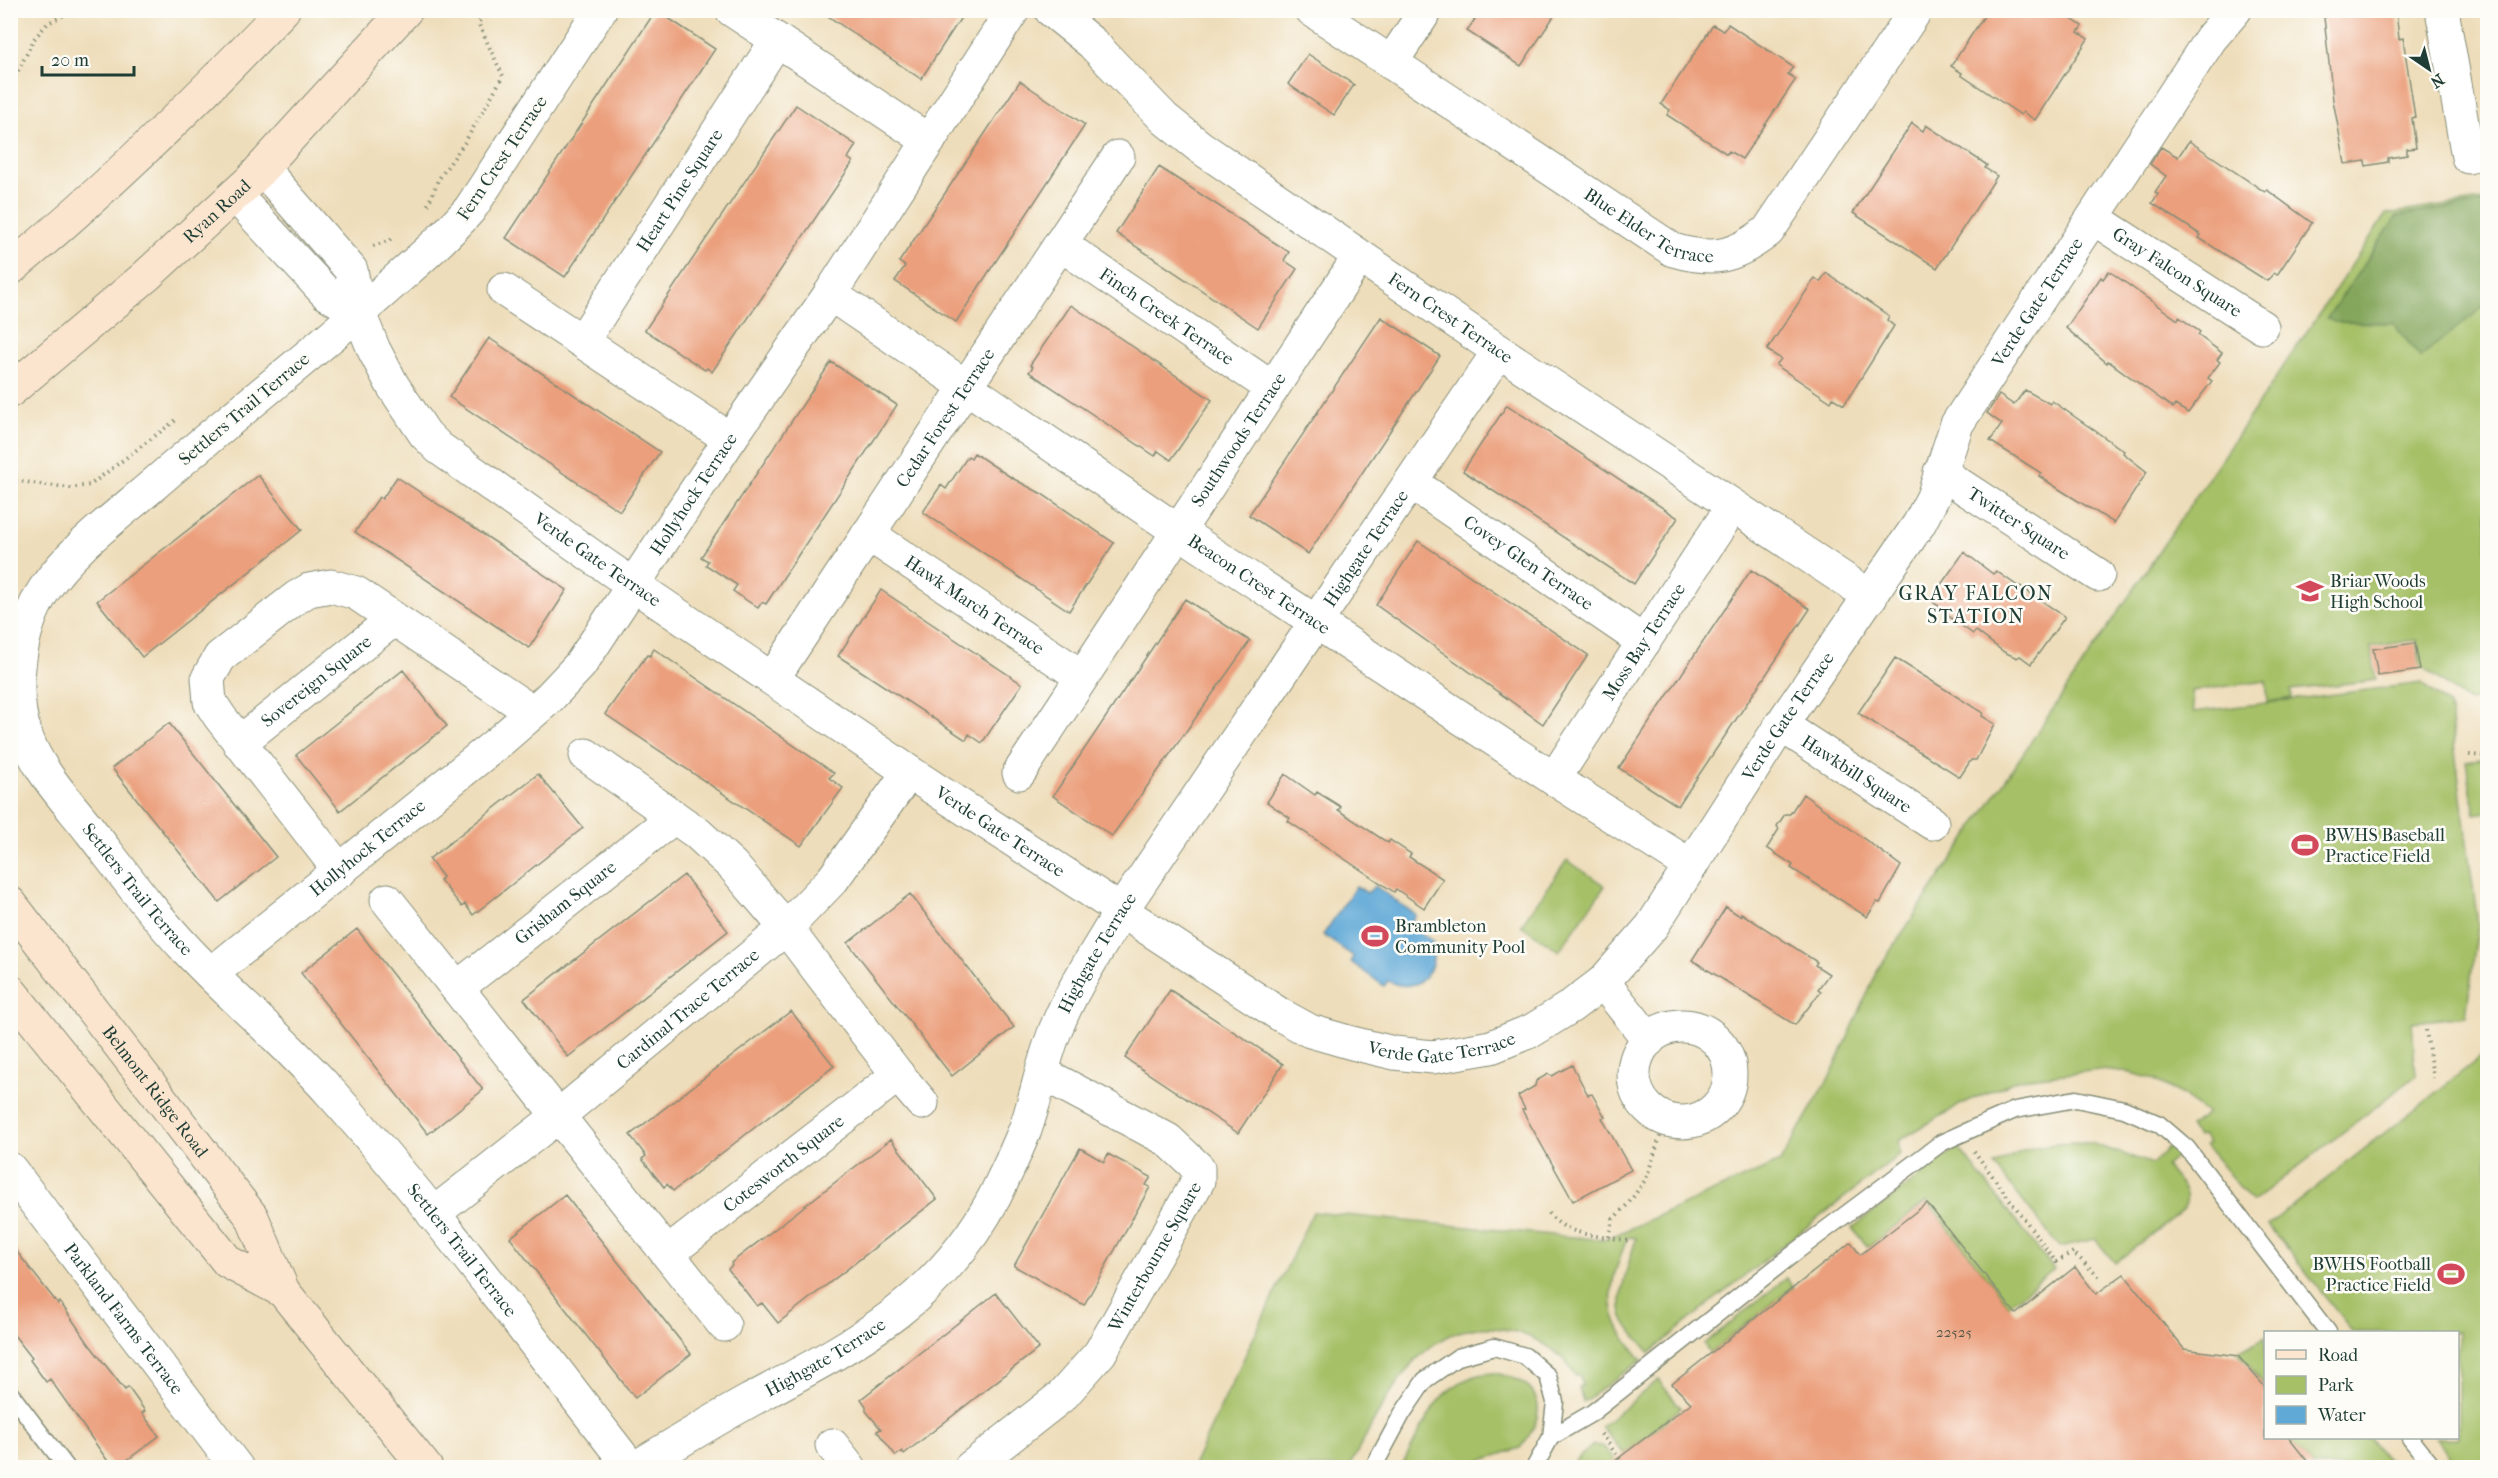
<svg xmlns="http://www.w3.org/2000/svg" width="2498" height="1478" viewBox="0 0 2498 1478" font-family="'IM FELL French Canon',serif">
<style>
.green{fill:#a5c066;stroke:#627e4d;stroke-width:1.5}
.forest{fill:#84a65b;stroke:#527248;stroke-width:1.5}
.water{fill:#60a9d7;stroke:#407386;stroke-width:1.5}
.building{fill:#eb9f7c}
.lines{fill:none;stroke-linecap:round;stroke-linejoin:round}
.service-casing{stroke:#868d77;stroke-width:19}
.minor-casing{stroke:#868d77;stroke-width:35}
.secondary-casing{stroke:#868d77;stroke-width:35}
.path{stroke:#868d77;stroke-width:4;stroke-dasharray:1.5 4.5;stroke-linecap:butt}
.service{stroke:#fff;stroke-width:16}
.minor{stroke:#fff;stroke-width:33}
.secondary{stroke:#fbe5cf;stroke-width:33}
.labels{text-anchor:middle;stroke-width:5;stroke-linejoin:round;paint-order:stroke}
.number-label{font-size:15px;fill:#525646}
.street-label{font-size:18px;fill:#1f3d34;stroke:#fdfcf7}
.poi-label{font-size:18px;fill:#1f3d34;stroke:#fdfcf7;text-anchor:start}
.neighbourhood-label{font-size:20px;letter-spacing:1.5px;fill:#1f3d34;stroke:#fdfcf7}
</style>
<rect width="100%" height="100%" fill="#fdfcf7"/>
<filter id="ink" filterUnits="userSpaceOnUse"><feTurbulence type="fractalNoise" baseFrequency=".0167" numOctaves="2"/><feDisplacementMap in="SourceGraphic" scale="12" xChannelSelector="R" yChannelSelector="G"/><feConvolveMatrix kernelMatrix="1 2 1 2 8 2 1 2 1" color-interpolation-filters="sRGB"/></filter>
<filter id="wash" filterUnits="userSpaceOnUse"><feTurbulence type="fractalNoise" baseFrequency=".008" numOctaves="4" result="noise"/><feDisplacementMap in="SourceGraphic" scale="24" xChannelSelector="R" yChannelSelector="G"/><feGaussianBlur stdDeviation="1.35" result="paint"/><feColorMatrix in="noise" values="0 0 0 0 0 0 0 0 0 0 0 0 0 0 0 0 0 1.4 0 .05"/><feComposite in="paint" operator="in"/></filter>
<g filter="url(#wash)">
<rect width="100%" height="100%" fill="#eeddba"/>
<path class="green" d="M 2487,199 L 2487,699 L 2469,702 L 2421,666 L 2416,640 L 2371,647 L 2376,680 L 2291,690 L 2292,698 L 2268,702 L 2266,681 L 2191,691 L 2194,712 L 2422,683 L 2449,706 L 2478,925 L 2466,1016 L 2412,1022 L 2416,1076 L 2252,1202 L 2205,1145 L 2208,1143 L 2202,1135 L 2198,1137 L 2189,1127 L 2207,1114 L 2184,1096 L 2155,1080 L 2131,1073 L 2100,1070 L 2020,1079 L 1965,1102 L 1898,1141 L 1900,1154 L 1705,1307 L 1650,1353 C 1641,1342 1630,1332 1624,1319 C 1614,1299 1631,1259 1636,1238 L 1628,1237 C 1605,1291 1603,1316 1642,1360 L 1583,1402 L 1579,1387 L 1583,1386 L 1580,1376 L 1575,1376 C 1563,1353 1543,1341 1519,1333 C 1423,1304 1386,1401 1349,1467 L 1192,1468 L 1313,1212 L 1604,1240 L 1780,1162 L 1833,1071 L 1878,969 L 2386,214 Z
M 2487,759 L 2487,812 L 2475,814 L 2466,762 Z
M 1567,860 L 1605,886 L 1559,951 L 1521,925 Z
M 2487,1052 L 2487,1467 L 2459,1467 L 2435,1438 L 2458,1438 L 2458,1332 L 2353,1332 L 2268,1225 Z
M 2090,1143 L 2153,1164 L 2168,1147 L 2178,1155 L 2166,1166 C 2176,1179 2193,1192 2184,1209 L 2115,1263 L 2095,1239 L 2059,1247 L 1994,1165 C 2003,1161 2011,1156 2020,1152 C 2042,1143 2067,1143 2090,1143 Z
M 1958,1147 L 2054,1269 L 2009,1305 L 1927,1201 L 1868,1247 L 1852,1228 Z
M 1786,1278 L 1793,1287 L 1710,1353 L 1704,1344 Z
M 2265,1337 L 2265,1386 L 2238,1352 Z
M 1495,1373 C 1543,1383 1550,1411 1520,1448 L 1460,1467 L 1401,1467 C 1425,1425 1439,1375 1495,1373 Z
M 1658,1380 L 1681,1408 L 1624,1454 L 1601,1427 Z
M 2288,1438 L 2369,1438 L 2393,1467 L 2313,1467 Z
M 1593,1445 L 1603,1446 L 1620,1467 L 1572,1468 L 1576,1460 Z"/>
<path class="forest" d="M 2487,202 L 2487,304 L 2420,357 L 2393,323 L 2334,322 L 2327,318 L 2397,216 Z"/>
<path class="water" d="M 1356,886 L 1367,893 L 1375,886 L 1416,915 L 1409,925 L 1432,941 C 1439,971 1419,996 1388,981 L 1384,986 L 1351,962 L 1353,956 L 1323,935 Z"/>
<g id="blocks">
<path class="building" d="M 656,10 L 715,49 L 565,277 L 506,238 Z
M 819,10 L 966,10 L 921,79 Z
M 1481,10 L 1558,10 L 1521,66 L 1467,31 Z
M 1988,10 L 2058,10 L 2082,26 L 2078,32 L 2088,39 L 2035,120 L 2023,112 L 2021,115 L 1961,75 L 1962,73 L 1951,66 Z
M 2345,10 L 2396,10 L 2399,39 L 2403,38 L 2415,117 L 2412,118 L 2416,148 L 2407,149 L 2407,155 L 2388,158 L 2388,162 L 2366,166 L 2365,161 L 2345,164 L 2333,100 L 2324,17 L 2346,14 Z
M 1728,24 L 1793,67 L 1788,74 L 1796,79 L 1742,159 L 1729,151 L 1727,154 L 1667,115 L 1670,110 L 1661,104 L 1713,25 L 1723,31 Z
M 1308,54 L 1354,85 L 1334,115 L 1288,84 Z
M 1020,81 L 1085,125 L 956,322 L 895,281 L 905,266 L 899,262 Z
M 796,105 L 856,145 L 848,158 L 853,162 L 712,372 L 707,368 L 705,370 L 645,330 Z
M 1912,123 L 1923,131 L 1926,125 L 1987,165 L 1985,168 L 1997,176 L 1937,268 L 1853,213 Z
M 2189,141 L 2265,192 L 2267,190 L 2312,223 L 2277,275 L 2274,273 L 2267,281 L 2199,238 L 2201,235 L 2152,203 L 2158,194 L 2155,192 L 2166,176 L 2150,164 L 2161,147 L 2178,157 Z
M 1159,167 L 1289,252 L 1284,260 L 1297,269 L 1258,328 L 1116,233 Z
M 2109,271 L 2178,320 L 2179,317 L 2200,332 L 2198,335 L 2222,353 L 2217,360 L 2220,362 L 2208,378 L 2212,381 L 2188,413 L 2175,405 L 2173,408 L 2108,361 L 2107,363 L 2066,328 L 2101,277 L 2103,279 Z
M 1826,273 L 1889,316 L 1887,320 L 1894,326 L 1844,405 L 1833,398 L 1831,402 L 1776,365 L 1781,359 L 1767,350 L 1815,278 L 1820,282 Z
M 1071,305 L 1212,400 L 1171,460 L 1158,451 L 1155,456 L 1029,372 L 1033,367 L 1030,365 Z
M 1381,317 L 1440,356 L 1308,554 L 1249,515 Z
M 489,338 L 660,452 L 620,511 L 449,397 Z
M 831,362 L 897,405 L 766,604 L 762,602 L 758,608 L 733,591 L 737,585 L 706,565 L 708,561 L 701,557 Z
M 2025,390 L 2050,404 L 2052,401 L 2078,419 L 2124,451 L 2123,453 L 2147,472 L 2114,523 L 2062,491 L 2039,476 L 2041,473 L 1990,441 L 2002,424 L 1987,413 L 1999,395 L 2014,405 Z
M 1507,405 L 1678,518 L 1634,584 L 1463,471 Z
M 974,453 L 1012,478 L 1042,494 L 1114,543 L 1069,611 L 923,512 L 941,485 L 946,489 L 968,456 L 971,458 Z
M 258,475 L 302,530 L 142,657 L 97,601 Z
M 397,477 L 567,590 L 529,648 L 355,532 L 379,497 L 382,499 Z
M 1418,541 L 1588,655 L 1543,724 L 1376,605 Z
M 1964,552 L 1993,574 L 1996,571 L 2019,587 L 2020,586 L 2065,617 L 2031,664 L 2020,656 L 2017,658 L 2004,652 L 1976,631 L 1973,634 L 1943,612 L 1944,610 L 1930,600 Z
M 1751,570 L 1810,609 L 1678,806 L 1619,768 Z
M 881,590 L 1022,684 L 982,743 L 969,734 L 966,740 L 838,656 Z
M 1185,599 L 1250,641 L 1112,836 L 1053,796 Z
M 2415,643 L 2420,670 L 2378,676 L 2373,649 Z
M 654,649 L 834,773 L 829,778 L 843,788 L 801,846 L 605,714 L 647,655 L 650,656 Z
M 1895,658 L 1983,713 L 1982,716 L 1995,724 L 1976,760 L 1971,760 L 1960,777 L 1858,713 Z
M 403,670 L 447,726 L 340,811 L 296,755 Z
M 169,723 L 276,857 L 219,902 L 112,768 Z
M 538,774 L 583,828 L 473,915 L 465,904 L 462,907 L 440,880 L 443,877 L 429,859 Z
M 1285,774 L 1315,795 L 1317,792 L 1341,807 L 1338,810 L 1388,843 L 1390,840 L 1411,854 L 1409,857 L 1443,879 L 1424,908 L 1396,889 L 1394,892 L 1288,821 L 1290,818 L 1267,802 Z
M 1803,794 L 1901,866 L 1880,903 L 1877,902 L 1867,917 L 1791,868 L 1793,865 L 1767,848 L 1779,829 L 1777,826 L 1785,814 L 1790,814 Z
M 684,875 L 728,931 L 568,1057 L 524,999 Z
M 910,894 L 1014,1027 L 952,1076 L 848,943 Z
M 1726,907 L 1740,916 L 1741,913 L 1817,962 L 1815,965 L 1829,974 L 1818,989 L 1821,991 L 1795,1025 L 1692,960 Z
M 357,929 L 483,1090 L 428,1134 L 301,973 Z
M 1170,990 L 1283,1064 L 1238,1133 L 1125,1058 Z
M 791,1011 L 834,1066 L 673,1191 L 667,1184 L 664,1187 L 642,1159 L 646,1156 L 630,1135 Z
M 1572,1065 L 1588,1095 L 1592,1094 L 1605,1117 L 1602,1118 L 1631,1170 L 1573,1201 L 1522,1110 L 1525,1109 L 1518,1096 L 1535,1086 L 1536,1081 L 1548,1074 L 1552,1076 Z
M 891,1139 L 937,1199 L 778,1323 L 762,1303 L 757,1306 L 728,1269 L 732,1265 L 731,1263 Z
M 1080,1148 L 1104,1162 L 1108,1154 L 1151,1177 L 1146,1185 L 1150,1187 L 1084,1305 L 1014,1266 Z
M 565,1195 L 691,1354 L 635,1398 L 510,1238 Z
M 1927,1203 L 2016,1314 L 2075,1267 L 2096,1294 L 2124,1274 L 2184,1349 L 2238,1356 L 2265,1387 L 2265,1437 L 2288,1437 L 2312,1467 L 1607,1467 L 1691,1403 L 1672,1384 L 1851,1242 L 1860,1255 Z
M 10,1243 L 58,1304 L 60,1302 L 89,1344 L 125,1390 L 128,1387 L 145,1411 L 142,1413 L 159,1436 L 118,1467 L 112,1467 L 50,1379 L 46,1382 L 30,1360 L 32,1358 L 10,1330 Z
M 996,1293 L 1039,1348 L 904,1454 L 902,1451 L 896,1456 L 877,1431 L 881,1429 L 866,1411 L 866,1406 L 861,1399 Z"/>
</g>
</g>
<g filter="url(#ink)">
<use href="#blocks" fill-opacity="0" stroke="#868d77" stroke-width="1.5"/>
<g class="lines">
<defs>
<path id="service" d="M 10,1393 L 67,1468
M 1551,1437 L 1592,1413 L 1797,1251 L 1941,1143 L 1974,1128 L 2015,1110 L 2076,1099 L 2124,1109 L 2159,1124 L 2187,1148 L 2328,1332
M 2410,1438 L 2434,1468
M 1373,1468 L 1402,1414 L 1425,1380 L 1458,1357 L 1494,1347 L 1525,1356 L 1548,1376 L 1555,1402 L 1551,1437 L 1534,1468"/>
<g id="minor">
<path id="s1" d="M 600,10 L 470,209 C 444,239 414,264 385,290 C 309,357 229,419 153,485 C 115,518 72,548 44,590 C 19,629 10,692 26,736 C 39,773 69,803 92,833 C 123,873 153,914 188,951 C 234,1000 286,1042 331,1093 C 438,1212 533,1342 631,1468"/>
<path d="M 732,10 L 929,141"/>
<path id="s2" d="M 1051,10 L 1092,43 L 1165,119 L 1200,147 L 1499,351 L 1871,597"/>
<path id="s3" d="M 1312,10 L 1673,250 C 1714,262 1735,257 1768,231 L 1916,10"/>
<path d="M 2442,10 L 2468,157"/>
<path d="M 1391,63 L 1426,10"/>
<path id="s4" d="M 262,168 L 351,270 L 359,313 L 374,350 L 393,386 L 425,434 L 439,448 L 610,569 L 909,772 L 1279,1014 L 1310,1031 L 1352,1043 L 1394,1053 L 1433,1057 L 1491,1047 L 1533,1030 L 1570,1007 L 1603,982 L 1652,926 L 1781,725 L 1919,524 L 1933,497 L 1957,424 L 2211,38 L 2235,10"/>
<path d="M 235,195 L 326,293 L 359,313"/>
<path id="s5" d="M 2093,218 L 2262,327"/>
<path id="s6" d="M 1060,244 L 1272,388"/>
<path d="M 504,290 L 730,439"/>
<path id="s7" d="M 830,294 L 1178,531 L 1554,779 L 1691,866"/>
<path id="s8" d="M 583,340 L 777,40"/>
<path id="s9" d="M 1940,472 L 2098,575"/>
<path id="s10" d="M 1412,483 L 1644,642"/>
<path id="s11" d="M 868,534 L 1081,676"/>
<path id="s12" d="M 773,678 L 1118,157"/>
<path id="s13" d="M 1781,725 L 1932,823"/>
<path id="s14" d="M 239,743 L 394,619"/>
<path d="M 586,755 L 697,833 L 733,866 L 786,928 L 898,1075 L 922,1103"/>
<path id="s15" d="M 1019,773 L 1359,257"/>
<path id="s16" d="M 1554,779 L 1732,507"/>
<path d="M 340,871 L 220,717 L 210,702 L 208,678 L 220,657 L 297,597 L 309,590 L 331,586 L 356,593 L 532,712"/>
<path d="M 387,900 L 724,1325"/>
<path id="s17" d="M 211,974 L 501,740 L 548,699 L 580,665 L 730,439 L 830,294 L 1013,10"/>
<path d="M 1603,982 L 1649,1040"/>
<path id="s18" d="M 457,988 L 674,817"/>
<circle cx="1682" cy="1074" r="48"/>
<path id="s19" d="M 10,1169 L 237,1468"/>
<path id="s20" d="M 433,1214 L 557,1117 L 786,928 L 833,879 L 909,772"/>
<path id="s21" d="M 668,1253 L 898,1075"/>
<path d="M 832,1445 L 850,1468"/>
<path id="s22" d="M 635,1468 C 673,1445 711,1422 749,1401 C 851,1346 938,1304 995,1196 C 1006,1174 1016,1152 1025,1130 C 1037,1096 1043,1059 1057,1026 C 1074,985 1099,948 1121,911 L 1499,351"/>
<path id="s23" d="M 970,1468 L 1062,1396 L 1100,1353 L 1198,1181 L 1198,1168 L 1168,1140 L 1042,1073"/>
</g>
<g id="secondary">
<path d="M 10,269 C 107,189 196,102 283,10"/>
<path id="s24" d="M 10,391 L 145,277 L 250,181 L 406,10"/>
<path id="s25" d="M 10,903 L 252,1217 L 283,1291 L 426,1468"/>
<path d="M 10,991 L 228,1262 L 283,1291"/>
</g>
</defs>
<use href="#service" class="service-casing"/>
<use href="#minor" class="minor-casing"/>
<use href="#secondary" class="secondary-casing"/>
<path class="path" d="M 10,87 L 34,39 L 48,23 L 74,10
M 428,205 L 438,180 L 465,142 L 503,76 L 478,23 L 487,10
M 373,246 L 393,239
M 10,480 L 70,488 L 90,485 L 176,420
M 2469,755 L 2488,756
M 2481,820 L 2488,818
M 2426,1030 L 2433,1078
M 1974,1151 L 2056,1262 L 2073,1252 L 2101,1279
M 1549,1213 C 1565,1237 1604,1236 1631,1241
M 1609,1237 L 1613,1219 L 1628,1204 L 1646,1179 L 1666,1119
M 1601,1434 L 1623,1463"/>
<use href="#service" class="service"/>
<use href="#minor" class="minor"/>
<use href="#secondary" class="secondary"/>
</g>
</g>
<defs>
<symbol id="school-bare" viewBox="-9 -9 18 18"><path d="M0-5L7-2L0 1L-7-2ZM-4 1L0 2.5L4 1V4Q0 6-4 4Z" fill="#d1495b" stroke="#fdfcf7" stroke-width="2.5" paint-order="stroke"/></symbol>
<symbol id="stadium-bare" viewBox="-9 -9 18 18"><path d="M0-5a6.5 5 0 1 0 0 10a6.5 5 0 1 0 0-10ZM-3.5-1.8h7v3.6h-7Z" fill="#d1495b" stroke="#fdfcf7" stroke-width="2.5" paint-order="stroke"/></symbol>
</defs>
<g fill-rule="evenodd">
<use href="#school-bare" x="2291" y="572" width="38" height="38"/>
<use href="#stadium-bare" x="2286" y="826" width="38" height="38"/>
<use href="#stadium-bare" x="1356" y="917" width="38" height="38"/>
<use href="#stadium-bare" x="2432" y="1255" width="38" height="38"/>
</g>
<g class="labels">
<g class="number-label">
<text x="1954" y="1337">22525</text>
</g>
<g class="street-label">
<text transform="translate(502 158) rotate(-56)" y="6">Fern Crest Terrace</text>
<text dy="6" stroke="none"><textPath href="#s8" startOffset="178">Heart Pine Square</textPath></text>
<text dy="6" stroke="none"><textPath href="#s24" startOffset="274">Ryan Road</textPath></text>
<text dy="6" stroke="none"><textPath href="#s3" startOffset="402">Blue Elder Terrace</textPath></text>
<text dy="6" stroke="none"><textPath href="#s5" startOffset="100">Gray Falcon Square</textPath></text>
<text dy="6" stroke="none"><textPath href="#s4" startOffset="2511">Verde Gate Terrace</textPath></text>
<text dy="6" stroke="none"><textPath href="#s6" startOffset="129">Finch Creek Terrace</textPath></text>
<text dy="6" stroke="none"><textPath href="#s2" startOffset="506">Fern Crest Terrace</textPath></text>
<text transform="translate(244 409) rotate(-40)" y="6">Settlers Trail Terrace</text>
<text dy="6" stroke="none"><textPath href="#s12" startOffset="312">Cedar Forest Terrace</textPath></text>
<text dy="6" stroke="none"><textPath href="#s15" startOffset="399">Southwoods Terrace</textPath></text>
<text dy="6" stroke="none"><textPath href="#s17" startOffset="687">Hollyhock Terrace</textPath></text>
<text dy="6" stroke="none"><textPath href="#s9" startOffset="94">Twitter Square</textPath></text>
<text dy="6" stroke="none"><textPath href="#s22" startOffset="1209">Highgate Terrace</textPath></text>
<text dy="6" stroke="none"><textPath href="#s4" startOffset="531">Verde Gate Terrace</textPath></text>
<text dy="6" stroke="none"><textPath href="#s10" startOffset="141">Covey Glen Terrace</textPath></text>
<text dy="6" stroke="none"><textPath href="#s7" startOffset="518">Beacon Crest Terrace</textPath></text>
<text dy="6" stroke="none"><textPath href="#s11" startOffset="128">Hawk March Terrace</textPath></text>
<text dy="6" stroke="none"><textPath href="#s16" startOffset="164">Moss Bay Terrace</textPath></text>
<text dy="6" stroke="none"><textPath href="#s14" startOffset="99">Sovereign Square</textPath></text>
<text dy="6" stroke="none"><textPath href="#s4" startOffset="2025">Verde Gate Terrace</textPath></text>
<text dy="6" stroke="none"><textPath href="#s13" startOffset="90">Hawkbill Square</textPath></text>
<text dy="6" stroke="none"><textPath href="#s4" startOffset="1017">Verde Gate Terrace</textPath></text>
<text dy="6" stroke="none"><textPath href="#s17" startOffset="201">Hollyhock Terrace</textPath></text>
<text dy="6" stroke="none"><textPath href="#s1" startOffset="1152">Settlers Trail Terrace</textPath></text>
<text dy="6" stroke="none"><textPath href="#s18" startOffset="138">Grisham Square</textPath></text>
<text dy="6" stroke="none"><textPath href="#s22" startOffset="723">Highgate Terrace</textPath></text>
<text dy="6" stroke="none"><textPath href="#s20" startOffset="327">Cardinal Trace Terrace</textPath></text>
<text dy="6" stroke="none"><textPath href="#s4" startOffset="1521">Verde Gate Terrace</textPath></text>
<text dy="6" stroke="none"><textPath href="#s25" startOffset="238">Belmont Ridge Road</textPath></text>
<text dy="6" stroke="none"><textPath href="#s21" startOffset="146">Cotesworth Square</textPath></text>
<text dy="6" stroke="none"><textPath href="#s1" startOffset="1638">Settlers Trail Terrace</textPath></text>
<text dy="6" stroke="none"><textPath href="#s23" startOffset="285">Winterbourne Square</textPath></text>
<text dy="6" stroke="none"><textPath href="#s19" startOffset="188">Parkland Farms Terrace</textPath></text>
<text dy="6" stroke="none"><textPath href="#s22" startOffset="220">Highgate Terrace</textPath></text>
</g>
<g class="poi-label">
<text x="2330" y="587">Briar Woods<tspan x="2330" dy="21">High School</tspan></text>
<text x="2325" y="841">BWHS Baseball<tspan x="2325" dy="21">Practice Field</tspan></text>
<text x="1395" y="932">Brambleton<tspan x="1395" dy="21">Community Pool</tspan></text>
<text x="2431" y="1270" text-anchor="end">BWHS Football<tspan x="2431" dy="21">Practice Field</tspan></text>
</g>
<g class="neighbourhood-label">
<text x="1976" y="600">GRAY FALCON<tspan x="1976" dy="23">STATION</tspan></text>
</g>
</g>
<rect width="2498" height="1478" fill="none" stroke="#fdfcf7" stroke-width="36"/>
<rect x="2264" y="1331" width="195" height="108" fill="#fdfcf7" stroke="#a4b0a9" stroke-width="1.5"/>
<rect x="2276" y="1350" width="30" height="9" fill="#fbe5cf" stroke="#a4b0a9" stroke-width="1.5"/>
<text x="2318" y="1361" font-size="18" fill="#1f3d34">Road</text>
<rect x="2276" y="1376" width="30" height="18" fill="#a5c066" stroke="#a4b0a9" stroke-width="1.5"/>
<text x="2318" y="1391" font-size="18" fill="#1f3d34">Park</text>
<rect x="2276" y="1406" width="30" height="18" fill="#60a9d7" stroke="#a4b0a9" stroke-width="1.5"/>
<text x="2318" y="1421" font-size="18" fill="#1f3d34">Water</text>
<g transform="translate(2429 69) rotate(145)" stroke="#fdfcf7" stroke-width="4.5" paint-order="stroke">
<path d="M0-4.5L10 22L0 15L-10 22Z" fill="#1f3d34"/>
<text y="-9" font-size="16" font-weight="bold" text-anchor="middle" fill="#1f3d34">N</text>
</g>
<path d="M42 66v9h92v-9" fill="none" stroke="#1f3d34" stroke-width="3"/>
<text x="51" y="66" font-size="18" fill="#1f3d34" stroke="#fdfcf7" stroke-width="4.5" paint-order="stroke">20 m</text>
</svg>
